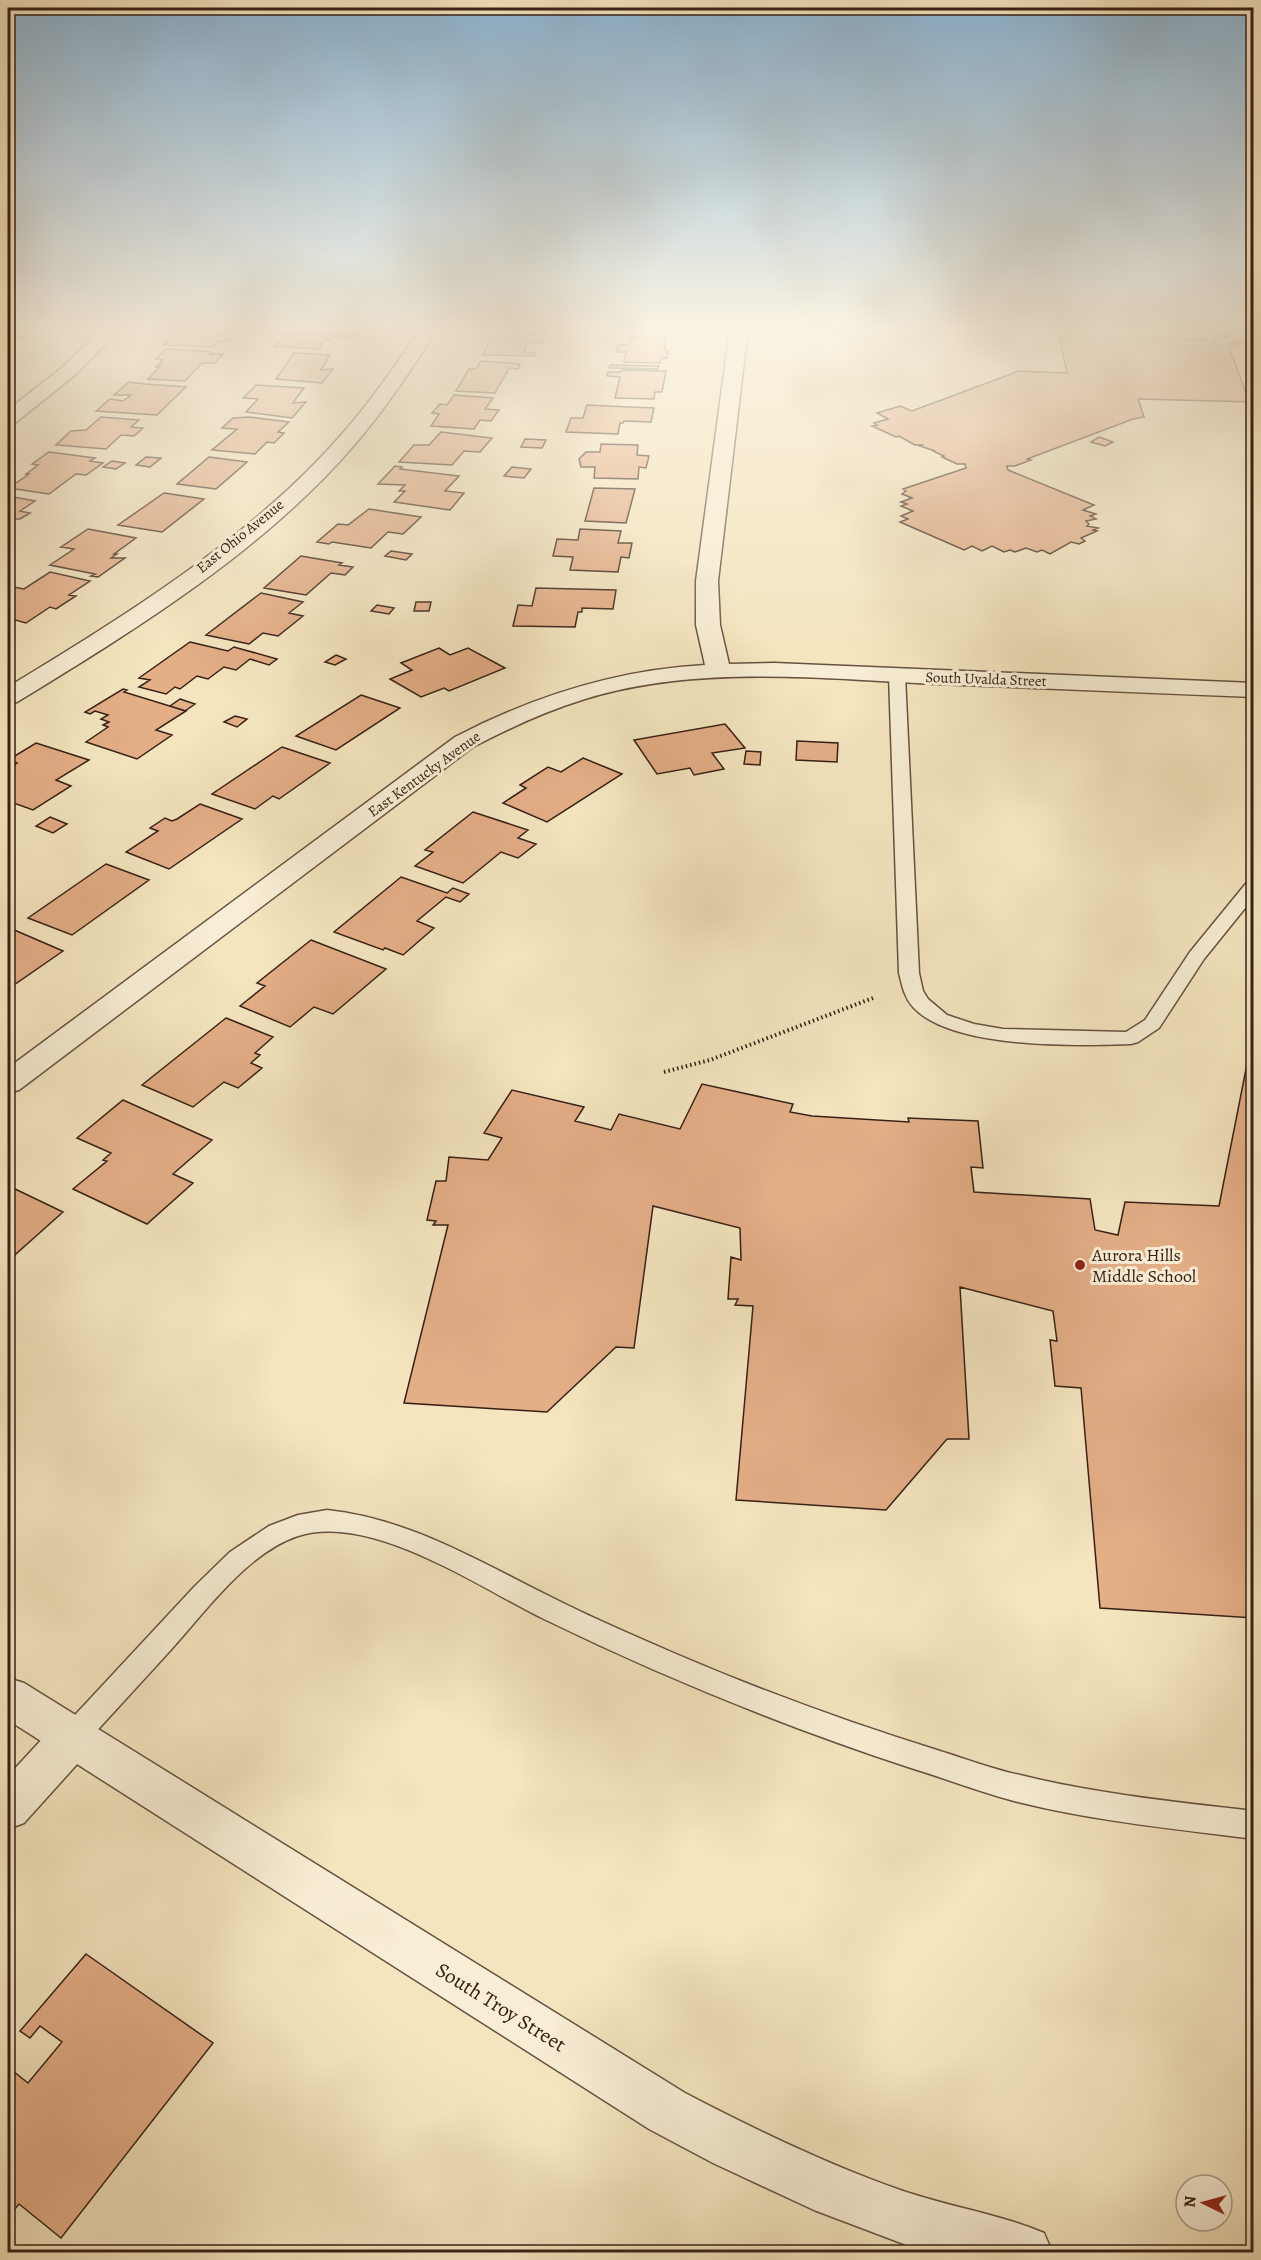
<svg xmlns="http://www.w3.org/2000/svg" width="1261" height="2260" viewBox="0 0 1261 2260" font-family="Alegreya,serif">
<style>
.building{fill:#e4ae87;stroke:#362016;stroke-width:1.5}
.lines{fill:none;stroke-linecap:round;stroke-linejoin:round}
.service-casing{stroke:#665140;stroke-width:3}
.minor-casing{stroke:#665140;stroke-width:3}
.tertiary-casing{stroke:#665140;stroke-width:3}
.path{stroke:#362016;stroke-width:4;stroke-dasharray:1.5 3;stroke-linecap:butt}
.service{fill:#f8eed5;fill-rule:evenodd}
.minor{fill:#f8eed5;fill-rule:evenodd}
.tertiary{fill:#f8eed5;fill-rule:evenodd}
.poi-dot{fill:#8f2418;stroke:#f8eed5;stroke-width:2}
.labels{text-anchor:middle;stroke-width:6;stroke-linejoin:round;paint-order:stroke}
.far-street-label{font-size:15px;fill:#362016;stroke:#f8eed5}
.poi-label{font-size:18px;fill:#362016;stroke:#f8eed5;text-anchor:start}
.near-street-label{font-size:21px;fill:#362016;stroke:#f8eed5}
</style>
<rect width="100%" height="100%" fill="#f4e5bf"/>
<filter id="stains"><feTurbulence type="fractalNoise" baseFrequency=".00333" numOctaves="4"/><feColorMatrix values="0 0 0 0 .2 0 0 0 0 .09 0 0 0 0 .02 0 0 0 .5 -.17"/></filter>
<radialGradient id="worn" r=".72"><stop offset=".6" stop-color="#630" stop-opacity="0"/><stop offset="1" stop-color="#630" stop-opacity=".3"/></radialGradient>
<path class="building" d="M 8,328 L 35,328 L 25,337 L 8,337 Z
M 180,328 L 228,328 L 225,331 L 238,331 L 230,341 L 218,341 L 214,347 L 164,345 Z
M 300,328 L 361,328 L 355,338 L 333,336 L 330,340 L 324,340 L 319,349 L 275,346 L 283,335 L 295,335 Z
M 1071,330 L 1090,337 L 1210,340 L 1225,335 L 1229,336 L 1211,342 L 1223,346 L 1241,340 L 1244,341 L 1229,347 L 1245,390 L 1254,393 L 1254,398 L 1248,400 L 1254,402 L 1138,399 L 1144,417 L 1133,419 L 1027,459 L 1031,460 L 1015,466 L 1007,466 L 1008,470 L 1094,505 L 1083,510 L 1096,514 L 1090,516 L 1096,519 L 1086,521 L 1089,524 L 1087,526 L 1098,528 L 1093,530 L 1097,531 L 1081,538 L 1085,541 L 1079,544 L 1071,542 L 1050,554 L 1042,550 L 1037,552 L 1026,548 L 1015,552 L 1010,550 L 1004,552 L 992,546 L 982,551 L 972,546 L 964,550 L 900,522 L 908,519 L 901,516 L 913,511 L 901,506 L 907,504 L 901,502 L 912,498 L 902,494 L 906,491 L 903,489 L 966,468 L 965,464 L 957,464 L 942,457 L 944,456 L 933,451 L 935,451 L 920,446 L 923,445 L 915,445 L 899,436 L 896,437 L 872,426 L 877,425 L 874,423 L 888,419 L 877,413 L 900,406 L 912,411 L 1019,371 L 1067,373 L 1059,336 L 1056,335 L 1064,337 L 1076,333 L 1069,331 Z
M 493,333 L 531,335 L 545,336 L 542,343 L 528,342 L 524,352 L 536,353 L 534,356 L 483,355 Z
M 631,337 L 666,338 L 664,350 L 668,351 L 667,358 L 661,358 L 660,363 L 624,362 L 626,352 L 616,352 L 618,345 L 629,345 Z
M 166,349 L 212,352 L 210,354 L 223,354 L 215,363 L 202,363 L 185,381 L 148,379 L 160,367 L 156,367 L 163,360 L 156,359 Z
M 294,353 L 330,355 L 321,370 L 333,369 L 322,383 L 276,379 Z
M 481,361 L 520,364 L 518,369 L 509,368 L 495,393 L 456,391 L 469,369 L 476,369 Z
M 610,365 L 659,366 L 658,369 L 609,368 Z
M 622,370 L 666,371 L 662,392 L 655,392 L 654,399 L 615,398 L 620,377 L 607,376 L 608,372 L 621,372 Z
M 129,382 L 145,384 L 186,387 L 157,415 L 96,411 L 110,399 L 123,401 L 131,395 L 114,395 Z
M 256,385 L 304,388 L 293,403 L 306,402 L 292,418 L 246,412 L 258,399 L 243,398 Z
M 454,395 L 493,398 L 485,409 L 499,410 L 491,421 L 480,420 L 474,429 L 431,426 L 439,414 L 432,413 L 440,404 L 447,405 Z
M 587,405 L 629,407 L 654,408 L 651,422 L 624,421 L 623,423 L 620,423 L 618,434 L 566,432 L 571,418 L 583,418 Z
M 101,417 L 139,420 L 131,427 L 143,428 L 134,436 L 121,435 L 106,449 L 56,445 L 71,431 L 86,430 Z
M 249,417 L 289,422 L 278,432 L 284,433 L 274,443 L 267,442 L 255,454 L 212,450 L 237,429 L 222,428 L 233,418 Z
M 441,432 L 492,438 L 480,452 L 464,451 L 452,465 L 399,462 L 414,445 L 429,445 Z
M 1099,437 L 1113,442 L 1105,446 L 1091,442 Z
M 525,439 L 546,440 L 542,448 L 521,447 Z
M 601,444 L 638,445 L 637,455 L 649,456 L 646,468 L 639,467 L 638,479 L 594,478 L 595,467 L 581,467 L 579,459 L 586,452 L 600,452 Z
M 49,452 L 95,458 L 90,461 L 103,463 L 86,475 L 76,474 L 49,494 L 9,488 L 29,474 L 26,474 L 38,465 L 32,464 Z
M 146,457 L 161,458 L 150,467 L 136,465 Z
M 209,457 L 247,462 L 216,489 L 177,484 Z
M 112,461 L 125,463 L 116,469 L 103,467 Z
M 395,466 L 402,467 L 400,469 L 459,476 L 445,491 L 464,493 L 450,510 L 394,502 L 405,491 L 399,491 L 405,485 L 378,484 Z
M 512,467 L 531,469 L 524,478 L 504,476 Z
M 594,488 L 635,489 L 626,523 L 585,521 Z
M 164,493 L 204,499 L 162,532 L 118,525 Z
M 8,496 L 35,501 L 20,511 L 30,513 L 20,519 L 8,519 Z
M 369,509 L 421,517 L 403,534 L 388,532 L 371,548 L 332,542 L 329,544 L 317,542 L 338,524 L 348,525 Z
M 88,529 L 136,538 L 114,554 L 117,554 L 111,558 L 125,558 L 98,577 L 91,576 L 95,574 L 50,565 L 74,549 L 61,547 Z
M 580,529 L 621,531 L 618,543 L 632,543 L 629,558 L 621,557 L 618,572 L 570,570 L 573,557 L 553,556 L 557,539 L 578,540 Z
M 391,551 L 412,554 L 406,560 L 385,556 Z
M 301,556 L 342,563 L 339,565 L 353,567 L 345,575 L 331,573 L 306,595 L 264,588 Z
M 50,572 L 90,581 L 69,595 L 76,596 L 56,609 L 50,607 L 26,623 L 8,618 L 8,586 L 24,589 Z
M 536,588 L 616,590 L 613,609 L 582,608 L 582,612 L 578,612 L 575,627 L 513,626 L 518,605 L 532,606 Z
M 261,593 L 303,602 L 289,613 L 303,616 L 278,636 L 263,633 L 249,644 L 206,635 Z
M 416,602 L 431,602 L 429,611 L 414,611 Z
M 377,605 L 394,608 L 389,614 L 371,611 Z
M 190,642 L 228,651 L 234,647 L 277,659 L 269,665 L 250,659 L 236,670 L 224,667 L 208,679 L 197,676 L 180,689 L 175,687 L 166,694 L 139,687 L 150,680 L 139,678 Z
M 439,648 L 450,655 L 468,648 L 505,668 L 449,691 L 444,688 L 421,697 L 390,679 L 412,670 L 401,663 Z
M 336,655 L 346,659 L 335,665 L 325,662 Z
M 123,689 L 127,690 L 124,692 L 186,711 L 156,730 L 172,735 L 137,759 L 86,742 L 108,727 L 103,725 L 109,722 L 101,719 L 108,715 L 95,711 L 90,714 L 85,712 Z
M 361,695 L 400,708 L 336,750 L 296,736 Z
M 180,699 L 195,704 L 185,711 L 170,706 Z
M 235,716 L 247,719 L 237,727 L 224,722 Z
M 725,724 L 745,748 L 712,753 L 724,769 L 694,775 L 690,768 L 657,774 L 634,740 Z
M 797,741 L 838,743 L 837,762 L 796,760 Z
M 36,743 L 89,760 L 56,780 L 71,786 L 33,810 L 8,801 L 8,774 L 10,772 L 8,769 L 17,763 L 8,760 Z
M 282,747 L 330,763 L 279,799 L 273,796 L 255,809 L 212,794 Z
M 746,751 L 761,752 L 760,765 L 744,764 Z
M 583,758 L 622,774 L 547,822 L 503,803 L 526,788 L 520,785 L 548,767 L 561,772 Z
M 200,804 L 242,819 L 169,869 L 126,852 L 158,831 L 150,828 L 165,818 L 172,821 L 177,819 Z
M 473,812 L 528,830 L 518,838 L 536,844 L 518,858 L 501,852 L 463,883 L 415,866 L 433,852 L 425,850 Z
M 50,817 L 67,824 L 53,833 L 36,826 Z
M 106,864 L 149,880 L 72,935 L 28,918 Z
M 401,877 L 447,893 L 453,888 L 469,894 L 460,902 L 446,897 L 417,921 L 434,928 L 403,955 L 385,948 L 383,950 L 334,932 Z
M 12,929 L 63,951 L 8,989 L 8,932 Z
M 311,940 L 386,969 L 333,1014 L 314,1007 L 290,1027 L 240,1006 L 265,986 L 257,983 Z
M 226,1018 L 273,1037 L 255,1053 L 260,1055 L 251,1063 L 262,1068 L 238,1088 L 224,1082 L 193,1107 L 142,1085 Z
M 1247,1064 L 1254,1066 L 1254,1618 L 1100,1608 L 1081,1388 L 1055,1386 L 1050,1340 L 1057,1341 L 1053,1311 L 960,1287 L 969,1439 L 947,1439 L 886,1510 L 736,1500 L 753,1306 L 735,1305 L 738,1299 L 728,1299 L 731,1257 L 741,1260 L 740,1228 L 653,1206 L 634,1348 L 616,1347 L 547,1412 L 404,1403 L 448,1225 L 433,1225 L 436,1221 L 427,1220 L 436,1181 L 446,1181 L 449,1157 L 488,1160 L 502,1138 L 484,1133 L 512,1090 L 584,1107 L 575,1121 L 611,1130 L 619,1114 L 680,1129 L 702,1084 L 793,1104 L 790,1112 L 812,1116 L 909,1122 L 908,1118 L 978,1121 L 983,1168 L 971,1167 L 974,1192 L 1090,1199 L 1095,1230 L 1118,1235 L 1125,1202 L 1219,1206 Z
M 123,1100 L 212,1140 L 173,1174 L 193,1183 L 147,1224 L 73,1189 L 107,1161 L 103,1160 L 111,1153 L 77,1138 Z
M 13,1188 L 63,1212 L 8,1261 L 8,1192 Z
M 86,1954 L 213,2043 L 61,2238 L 19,2204 L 14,2210 L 8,2205 L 8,2067 L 28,2083 L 62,2042 L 40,2026 L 30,2038 L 20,2031 Z"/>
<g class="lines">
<defs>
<path id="service" d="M 897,670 L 905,675 L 919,973 L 923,991 L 928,999 L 947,1015 L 974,1024 L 1003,1029 L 1126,1032 L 1145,1020 L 1190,952 L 1248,881 L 1254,880 L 1254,897 L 1204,959 L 1159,1028 L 1138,1042 L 1131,1044 C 1076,1046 951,1049 913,1007 C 904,997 902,985 899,973 L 889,675 Z
M 327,1510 C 412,1519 483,1564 559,1601 C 597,1620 637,1637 676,1654 C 762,1691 850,1723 940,1751 C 966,1759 992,1769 1020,1775 C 1097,1794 1175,1802 1254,1811 L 1254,1839 C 1175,1829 1095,1821 1018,1802 C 982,1793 947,1779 911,1768 C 786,1727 663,1677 544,1619 C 480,1588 371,1512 298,1536 C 246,1553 203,1615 167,1654 C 139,1685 110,1716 82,1747 L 72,1751 L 62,1747 L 58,1738 L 62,1729 L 195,1586 L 230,1552 L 269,1526 L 298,1515 Z"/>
<path id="minor" d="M 421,328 L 438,328 C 412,368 387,407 356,443 C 265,550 135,630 17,702 L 8,704 L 8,687 C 123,617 253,537 342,434 C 371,401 396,365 421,328 Z
M 730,328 L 748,328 L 718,581 L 720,625 L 729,664 L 774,663 L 1254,683 L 1254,697 C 1148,693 1042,688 937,684 C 821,679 698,664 585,699 C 546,711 509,728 473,747 L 19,1090 L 8,1093 L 8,1068 L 455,737 C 534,696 616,670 705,665 L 696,625 L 696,581 Z
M 72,1718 L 88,1724 L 94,1738 L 88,1752 L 24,1823 L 8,1829 L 8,1776 L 56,1724 Z"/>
<path id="tertiary" d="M 102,328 L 121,328 L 76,374 L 15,423 L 8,425 L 8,410 L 64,366 Z
M 8,1678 L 24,1683 L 685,2093 C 756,2130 828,2165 903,2191 C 950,2207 999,2214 1044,2233 L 1052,2252 L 925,2252 L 814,2210 L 713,2163 L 649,2129 L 8,1720 Z"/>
</defs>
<use href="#service" class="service-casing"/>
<use href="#minor" class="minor-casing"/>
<use href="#tertiary" class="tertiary-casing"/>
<path class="path" d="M 664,1072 L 710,1060 L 873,998"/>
<use href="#service" class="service"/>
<use href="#minor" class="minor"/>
<use href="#tertiary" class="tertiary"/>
</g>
<linearGradient id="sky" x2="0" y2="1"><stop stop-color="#8cb7d7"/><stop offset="0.51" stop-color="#faf3e2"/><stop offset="1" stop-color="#faf3e2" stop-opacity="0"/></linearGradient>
<rect width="1261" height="644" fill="url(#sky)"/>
<circle class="poi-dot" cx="1080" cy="1265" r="6"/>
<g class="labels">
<g class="far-street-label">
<text transform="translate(240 536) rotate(-39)" y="5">East Ohio Avenue</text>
<text transform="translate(986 679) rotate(2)" y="5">South Uvalda Street</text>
<text transform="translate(424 774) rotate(-36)" y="5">East Kentucky Avenue</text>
</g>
<g class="poi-label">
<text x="1092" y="1261">Aurora Hills<tspan x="1092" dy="21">Middle School</tspan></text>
</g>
<g class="near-street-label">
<text transform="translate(501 2007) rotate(32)" y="7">South Troy Street</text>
</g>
</g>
<rect width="1261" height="2260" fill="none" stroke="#f4e5bf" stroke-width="30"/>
<rect x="9" y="9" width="1243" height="2242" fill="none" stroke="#362016" stroke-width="3"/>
<rect x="15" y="15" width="1231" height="2230" fill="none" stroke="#362016" stroke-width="1.5"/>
<g transform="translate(1204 2203) rotate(275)"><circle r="28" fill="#f8eed5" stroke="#aa9c89" stroke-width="1.5"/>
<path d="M0-4.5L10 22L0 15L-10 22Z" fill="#8f2418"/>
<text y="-9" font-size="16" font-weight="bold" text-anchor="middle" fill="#362016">N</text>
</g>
<rect width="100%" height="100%" filter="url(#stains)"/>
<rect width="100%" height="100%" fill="url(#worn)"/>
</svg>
